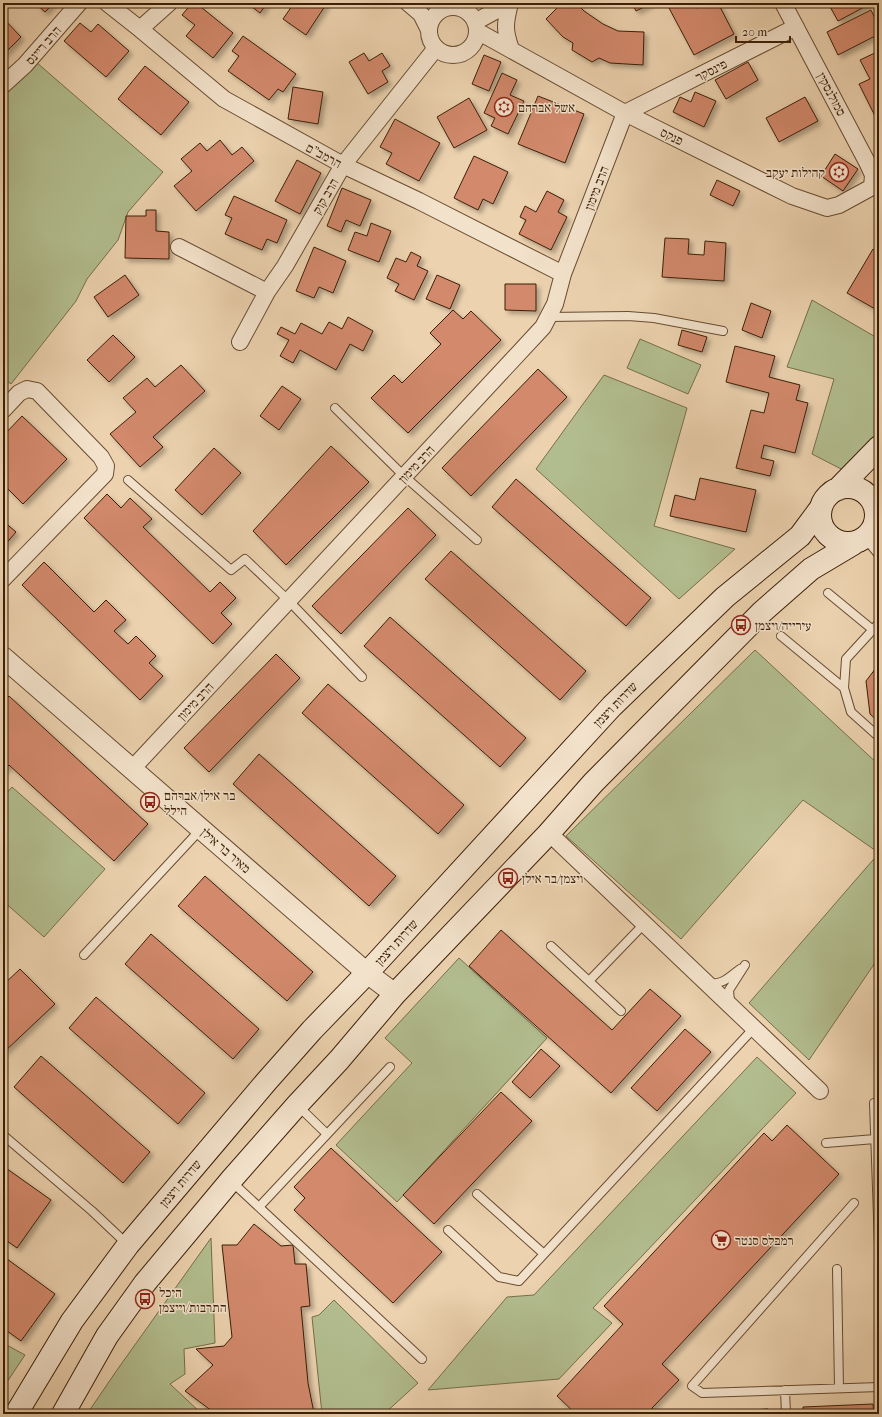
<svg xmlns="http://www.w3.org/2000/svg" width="882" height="1417" viewBox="0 0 882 1417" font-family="'IM FELL French Canon','Frank Ruhl Libre',serif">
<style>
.green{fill:#b2bd8f;stroke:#766e4a}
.building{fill:#d2896c;stroke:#3b1f06;filter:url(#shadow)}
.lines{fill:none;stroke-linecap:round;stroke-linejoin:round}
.service-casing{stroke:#674c30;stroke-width:10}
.minor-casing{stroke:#674c30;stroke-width:18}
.tertiary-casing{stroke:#674c30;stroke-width:22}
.secondary-casing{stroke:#3b1f06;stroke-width:24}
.service{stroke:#f3e2cb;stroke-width:8}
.minor{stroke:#f3e2cb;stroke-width:16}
.tertiary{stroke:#f3e2cb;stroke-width:20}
.secondary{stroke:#f3e2cb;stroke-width:22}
.labels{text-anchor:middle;stroke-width:3;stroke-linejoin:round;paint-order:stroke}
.street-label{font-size:13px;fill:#3b1f06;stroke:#f3e2cb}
.poi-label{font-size:13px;fill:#3b1f06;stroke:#f3e2cb;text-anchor:start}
</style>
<defs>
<filter id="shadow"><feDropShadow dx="3.5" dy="3.5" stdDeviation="2" flood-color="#0004"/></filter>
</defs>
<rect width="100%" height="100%" fill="#ecd2af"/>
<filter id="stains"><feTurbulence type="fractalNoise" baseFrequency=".005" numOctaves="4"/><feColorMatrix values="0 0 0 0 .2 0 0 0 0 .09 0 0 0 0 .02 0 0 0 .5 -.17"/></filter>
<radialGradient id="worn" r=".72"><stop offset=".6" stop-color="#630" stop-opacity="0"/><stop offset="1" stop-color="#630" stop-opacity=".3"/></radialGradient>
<path class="green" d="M 36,62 L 163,172 L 128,212 L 118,240 L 87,279 L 76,301 L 11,384 L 3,378 L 3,93 Z
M 812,300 L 879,339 L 879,436 L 845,471 L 812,454 L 834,379 L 787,367 Z
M 640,339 L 701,365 L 688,394 L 627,368 Z
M 604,375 L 687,408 L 654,526 L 735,549 L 679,599 L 536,469 Z
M 755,650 L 879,765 L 879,957 L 809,1060 L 749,1003 L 879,853 L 803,800 L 681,939 L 566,836 Z
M 12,787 L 105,869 L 44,937 L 3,901 L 3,797 Z
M 459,958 L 547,1038 L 397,1202 L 336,1145 L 412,1063 L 385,1038 Z
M 757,1057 L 796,1093 L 593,1308 L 612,1323 L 559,1379 L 428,1390 L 507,1297 L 534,1295 Z
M 211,1238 L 215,1343 L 184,1349 L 185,1374 L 170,1384 L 202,1414 L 87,1414 L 117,1370 Z
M 334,1300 L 418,1383 L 384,1414 L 322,1414 L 312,1317 L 319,1315 Z
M 3,1343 L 25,1355 L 3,1388 Z"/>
<path class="building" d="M 35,3 L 54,3 L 45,12 Z
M 192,3 L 196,3 L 233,33 L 213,58 L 186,36 L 195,25 L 182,15 Z
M 247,3 L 267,3 L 260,13 Z
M 294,3 L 327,3 L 306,35 L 283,19 Z
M 562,3 L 576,3 L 584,11 L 603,24 L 618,31 L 644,32 L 643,65 L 610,63 L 599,58 L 592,62 L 572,50 L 573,43 L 563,37 L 546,19 Z
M 632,3 L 652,3 L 636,11 Z
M 679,3 L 694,3 L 696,8 L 707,3 L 718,3 L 734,34 L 694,55 L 669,8 Z
M 828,3 L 867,3 L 868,5 L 838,21 Z
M 871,10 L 879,27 L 879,34 L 838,55 L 827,32 Z
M 3,18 L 21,37 L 3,55 Z
M 80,23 L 91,32 L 98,24 L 129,51 L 106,77 L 64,41 Z
M 243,36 L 296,74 L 283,92 L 278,89 L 269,100 L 228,71 L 239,56 L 232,51 Z
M 879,51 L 879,116 L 876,118 L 859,84 L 870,79 L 860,60 Z
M 364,53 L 369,61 L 382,53 L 390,66 L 382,71 L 388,82 L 368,94 L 349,62 Z
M 484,55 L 501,62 L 489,91 L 472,84 Z
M 748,62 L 758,80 L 726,99 L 715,80 Z
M 145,66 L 189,102 L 161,135 L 118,99 Z
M 502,73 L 517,80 L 510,95 L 524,101 L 508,134 L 491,126 L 495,118 L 484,113 Z
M 293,87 L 323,92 L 318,124 L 288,119 Z
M 695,92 L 716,101 L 704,127 L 673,112 L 680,97 L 691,102 Z
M 538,96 L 584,114 L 565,163 L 518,144 Z
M 805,97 L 818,121 L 779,142 L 766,118 Z
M 469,98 L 487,130 L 454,148 L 437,117 Z
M 395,119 L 440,143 L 419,181 L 386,164 L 392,153 L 380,147 Z
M 220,140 L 232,155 L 242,147 L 254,161 L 196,211 L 174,186 L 192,171 L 181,159 L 200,143 L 207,151 Z
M 835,154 L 858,169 L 843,191 L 821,176 Z
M 474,156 L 508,172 L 493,204 L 483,199 L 478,210 L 454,198 Z
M 297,160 L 321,173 L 300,214 L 275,201 Z
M 717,180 L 740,191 L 733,206 L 710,195 Z
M 342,188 L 371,200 L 360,226 L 346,220 L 341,232 L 327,226 Z
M 547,191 L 564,200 L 558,212 L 567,217 L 551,250 L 519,234 L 526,220 L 520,217 L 525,206 L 536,212 Z
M 234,196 L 287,220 L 277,243 L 267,239 L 262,250 L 225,234 L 232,218 L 225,215 Z
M 146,210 L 156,210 L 156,231 L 169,232 L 169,259 L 125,258 L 126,216 L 146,216 Z
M 371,223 L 391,231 L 379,262 L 348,250 L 355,232 L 367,236 Z
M 665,238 L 689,239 L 688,254 L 704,255 L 705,241 L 726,243 L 724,281 L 662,277 Z
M 314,247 L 346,261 L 333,293 L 319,287 L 314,298 L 296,291 Z
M 873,249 L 879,253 L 879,306 L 877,310 L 847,293 Z
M 411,252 L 421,257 L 417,266 L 428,271 L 414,300 L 395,291 L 399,284 L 387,278 L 396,258 L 406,262 Z
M 125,275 L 139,295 L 108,317 L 94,297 Z
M 437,275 L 460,285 L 450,309 L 426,299 Z
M 505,284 L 536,284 L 536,311 L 505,310 Z
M 751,303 L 771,311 L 762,338 L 742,330 Z
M 453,310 L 463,319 L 471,311 L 501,340 L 408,433 L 371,398 L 394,375 L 402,383 L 441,344 L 430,333 Z
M 348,317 L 373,331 L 363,351 L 350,344 L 336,370 L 300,350 L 293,363 L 280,356 L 289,340 L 277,334 L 281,327 L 295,334 L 301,323 L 322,334 L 329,322 L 342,329 Z
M 682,330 L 707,337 L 702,352 L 678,345 Z
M 113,335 L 135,357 L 109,382 L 87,360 Z
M 735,346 L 775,356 L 769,377 L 800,385 L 796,400 L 808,403 L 795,453 L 764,445 L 761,458 L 774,461 L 770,476 L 736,468 L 751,410 L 764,413 L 769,393 L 726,382 Z
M 181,365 L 205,391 L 153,437 L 163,447 L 140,467 L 110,434 L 136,412 L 123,398 L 147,378 L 155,387 Z
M 538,369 L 567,397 L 471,496 L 442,468 Z
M 282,386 L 301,399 L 279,430 L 260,416 Z
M 22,416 L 67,459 L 23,504 L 3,484 L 3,436 Z
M 331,446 L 369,482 L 286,565 L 253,531 Z
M 214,448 L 241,473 L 202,515 L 175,490 Z
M 700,478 L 756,490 L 746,532 L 670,516 L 675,495 L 695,500 Z
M 516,479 L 651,598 L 626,626 L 492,507 Z
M 107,494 L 121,508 L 130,498 L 152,519 L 143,527 L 210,592 L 220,582 L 236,598 L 221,613 L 232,624 L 213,644 L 84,518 Z
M 408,508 L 436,535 L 341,634 L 312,606 Z
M 3,521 L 16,532 L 3,547 Z
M 451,551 L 586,671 L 560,700 L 425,579 Z
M 44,562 L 94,612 L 106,600 L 126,620 L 114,631 L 128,644 L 136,636 L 156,656 L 149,663 L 163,676 L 140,700 L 22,585 Z
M 390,617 L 526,738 L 500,767 L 364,646 Z
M 276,654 L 300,678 L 209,772 L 184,748 Z
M 879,664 L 879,722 L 870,714 L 866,681 Z
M 328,684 L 464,805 L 438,834 L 302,713 Z
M 9,696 L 148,824 L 114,861 L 9,765 L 3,772 L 3,702 Z
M 259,754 L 396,876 L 369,906 L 233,784 Z
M 205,876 L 313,972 L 287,1001 L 178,906 Z
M 501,930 L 612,1030 L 650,989 L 681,1016 L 611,1093 L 469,966 Z
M 151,934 L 259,1029 L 233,1059 L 125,964 Z
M 20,969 L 55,1004 L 3,1053 L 3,985 Z
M 96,997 L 205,1093 L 178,1124 L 69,1028 Z
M 685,1029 L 711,1052 L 657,1111 L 631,1088 Z
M 541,1049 L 560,1066 L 530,1098 L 512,1082 Z
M 41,1056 L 150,1152 L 123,1183 L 14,1087 Z
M 501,1092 L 532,1121 L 434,1224 L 403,1195 Z
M 787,1125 L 839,1174 L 662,1364 L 679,1380 L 652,1408 L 653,1414 L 576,1414 L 557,1396 L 623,1324 L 604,1306 L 764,1133 L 772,1141 Z
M 331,1148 L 442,1252 L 393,1303 L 294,1210 L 305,1198 L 294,1187 Z
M 3,1166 L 51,1200 L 17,1248 L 3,1238 Z
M 254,1224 L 281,1246 L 293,1245 L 295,1264 L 306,1264 L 310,1306 L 301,1307 L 308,1383 L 314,1413 L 312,1414 L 216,1414 L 185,1391 L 213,1365 L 196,1349 L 224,1346 L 232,1337 L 222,1245 L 237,1245 Z
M 3,1256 L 55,1294 L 21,1341 L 3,1328 Z
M 873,1404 L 874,1414 L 803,1414 L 803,1407 Z
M 768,1409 L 768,1414 L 697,1414 L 697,1413 Z"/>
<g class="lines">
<defs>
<path id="service" d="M 548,317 L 628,316 L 654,318 L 723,331
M 335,408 L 404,476 L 477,540
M 128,480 L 231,570 L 245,559 L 289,601 L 362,677
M 865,538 L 879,555
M 828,593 L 873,630
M 879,623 L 846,659 L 844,688 L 851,712 L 879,737
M 781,636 L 844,688
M 551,946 L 621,1011
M 84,955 L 201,829
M 589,981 L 644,924
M 708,983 C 722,986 730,976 740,969
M 730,1002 L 729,990 L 745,965
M 874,1103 L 879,1245
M 298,1106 L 327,1134
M 3,1135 L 92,1211 L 127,1244
M 826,1143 L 875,1139
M 231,1181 L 422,1359
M 477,1194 L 544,1254
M 854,1203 L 692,1386 L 702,1393 L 879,1387
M 259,1207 L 390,1067
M 448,1230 L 499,1277 L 519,1281 L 754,1028
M 837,1269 L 839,1388
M 785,1390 L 786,1414"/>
<path id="minor" d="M 107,3 L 140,29 L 224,99 L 343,165 L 419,201 L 563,274
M 408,3 L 421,14 L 429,30
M 510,3 C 505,23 504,30 511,49
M429 31a24 24 0 1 1 48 0a24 24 0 1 1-48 0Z
M 475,22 L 510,3
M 140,29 L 169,3
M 477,31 L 625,113 L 792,196 L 827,208 L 839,205 L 872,187 L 873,175 L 867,162 L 783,3
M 3,85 L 25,65 L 79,3
M 179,247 L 267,292
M 240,342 L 267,292 L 285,266 L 343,165 L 436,48
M 3,410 L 19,393 L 27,389 L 37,391 L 101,457 L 106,466 L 105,474 L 3,579
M 132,769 L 543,327 L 555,304 L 563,274 L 625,113 L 796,27
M 549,833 L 820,1091"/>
<path id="tertiary" d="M 3,657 L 367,973 L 395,994"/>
<path id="secondary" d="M820 515a28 28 0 1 1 56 0a28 28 0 1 1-56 0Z
M 838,489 L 879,447
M 16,1414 L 72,1321 L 128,1245 L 266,1082 L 312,1030 L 367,973 L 612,706 L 725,597 L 800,536 L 820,509
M 63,1414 L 107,1336 L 145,1283 L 231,1180 L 297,1105 L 339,1060 L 395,994 L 549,833 L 593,783 L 762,612 L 811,569 L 853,544"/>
</defs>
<use href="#service" class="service-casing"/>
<use href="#minor" class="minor-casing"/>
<use href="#tertiary" class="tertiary-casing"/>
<use href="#secondary" class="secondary-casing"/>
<use href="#service" class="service"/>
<use href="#minor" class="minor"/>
<use href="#tertiary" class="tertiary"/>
<use href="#secondary" class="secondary"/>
</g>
<defs>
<symbol id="synagogue-ring" viewBox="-11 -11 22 22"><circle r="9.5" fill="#f3e2cb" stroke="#8f2418" stroke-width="1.5"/><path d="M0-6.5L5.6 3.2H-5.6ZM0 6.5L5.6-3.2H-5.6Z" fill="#8f2418"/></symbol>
<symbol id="bus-ring" viewBox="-11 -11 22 22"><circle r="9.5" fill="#f3e2cb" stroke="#8f2418" stroke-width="1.5"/><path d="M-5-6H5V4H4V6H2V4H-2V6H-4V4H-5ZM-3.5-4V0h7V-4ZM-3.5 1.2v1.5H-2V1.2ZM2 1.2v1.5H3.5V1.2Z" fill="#8f2418"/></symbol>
<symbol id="supermarket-ring" viewBox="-11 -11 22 22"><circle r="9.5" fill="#f3e2cb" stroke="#8f2418" stroke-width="1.5"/><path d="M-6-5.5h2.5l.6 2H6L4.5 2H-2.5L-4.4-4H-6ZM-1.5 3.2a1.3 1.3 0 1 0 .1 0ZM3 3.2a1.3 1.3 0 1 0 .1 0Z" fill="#8f2418"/></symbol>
</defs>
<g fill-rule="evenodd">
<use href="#synagogue-ring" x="493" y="96" width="22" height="22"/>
<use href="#synagogue-ring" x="828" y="161" width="22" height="22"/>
<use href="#bus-ring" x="730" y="614" width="22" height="22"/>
<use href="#bus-ring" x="139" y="791" width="22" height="22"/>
<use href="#bus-ring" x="497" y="867" width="22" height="22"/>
<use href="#supermarket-ring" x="710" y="1229" width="22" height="22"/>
<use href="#bus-ring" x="134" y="1288" width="22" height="22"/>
</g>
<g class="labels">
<g class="street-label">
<text transform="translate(43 45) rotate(-49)" y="5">הרב ריינס</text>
<text transform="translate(711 70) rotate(-27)" y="5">פינסקר</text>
<text transform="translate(832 94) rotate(62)" y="5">סמולנסקין</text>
<text transform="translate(672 136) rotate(26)" y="5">פנקס</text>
<text transform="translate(324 155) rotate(28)" y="5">הרמב"ם</text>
<text transform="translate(596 188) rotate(-69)" y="5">הרב מימון</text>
<text transform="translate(325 196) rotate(-60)" y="5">הרב קוק</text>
<text transform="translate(416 464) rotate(-47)" y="5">הרב מימון</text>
<text transform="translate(195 701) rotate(-47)" y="5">הרב מימון</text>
<text transform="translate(615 704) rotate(-46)" y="5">שדרות ויצמן</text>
<text transform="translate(226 850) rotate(41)" y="5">מאיר בר אילן</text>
<text transform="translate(396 942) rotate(-48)" y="5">שדרות ויצמן</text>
<text transform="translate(180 1183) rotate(-50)" y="5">שדרות ויצמן</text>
</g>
<g class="poi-label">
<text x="518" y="112">אשל אברהם</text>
<text x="825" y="177" text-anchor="end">קהילות יעקב</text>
<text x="755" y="630">עירייה/ויצמן</text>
<text x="164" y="800">בר אילן/אברהם<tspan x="164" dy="15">הילל</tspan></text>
<text x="522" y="883">ויצמן/בר אילן</text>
<text x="735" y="1245">רמבלס סנטר</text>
<text x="159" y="1297">היכל<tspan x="159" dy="15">התרבות/וייצמן</tspan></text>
</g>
</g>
<rect width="882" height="1417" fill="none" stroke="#ecd2af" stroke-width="16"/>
<rect x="4" y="4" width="874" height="1409" fill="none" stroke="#3b1f06" stroke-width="2"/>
<rect x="8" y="8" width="866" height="1401" fill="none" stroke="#3b1f06"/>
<path d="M736 36v6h54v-6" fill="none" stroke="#3b1f06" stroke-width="2"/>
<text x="742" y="36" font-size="12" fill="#3b1f06" stroke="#f3e2cb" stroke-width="3" paint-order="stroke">20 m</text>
<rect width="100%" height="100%" filter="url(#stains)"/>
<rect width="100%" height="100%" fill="url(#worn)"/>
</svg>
